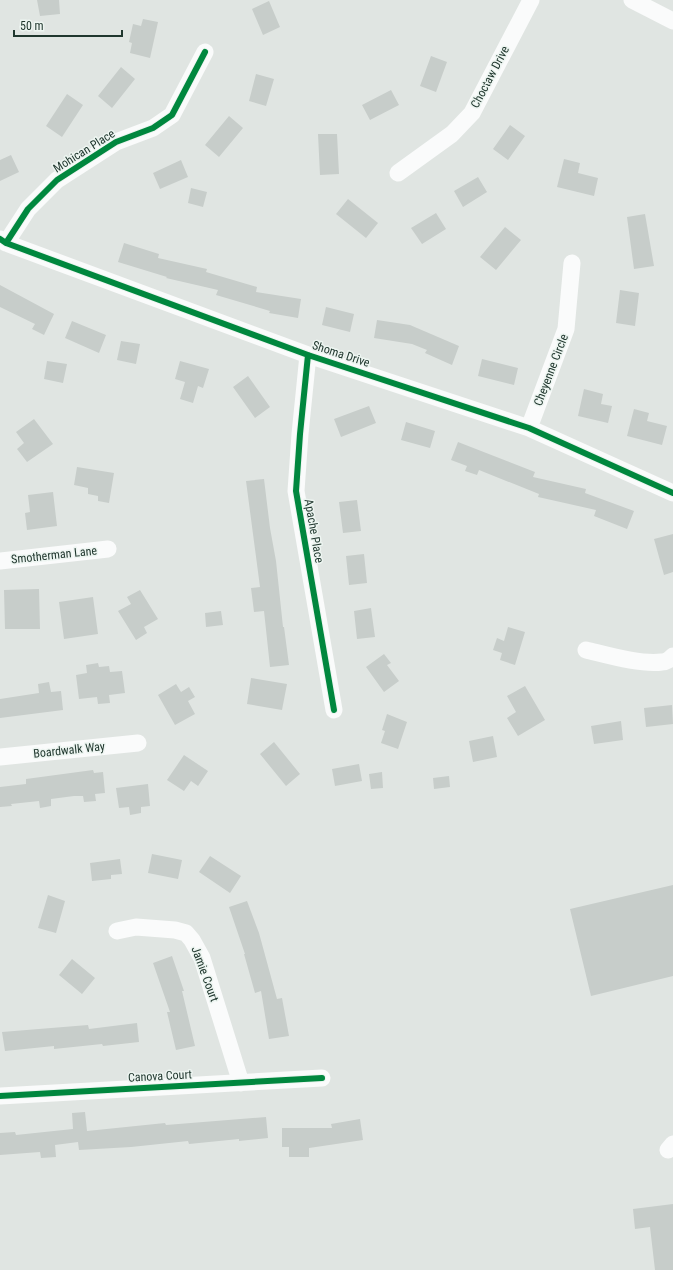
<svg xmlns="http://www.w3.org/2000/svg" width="673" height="1270" viewBox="0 0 673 1270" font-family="'Roboto Condensed',sans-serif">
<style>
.building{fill:#c7cdca}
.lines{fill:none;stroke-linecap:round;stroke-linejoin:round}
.minor{stroke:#fafbfb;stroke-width:17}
.cycleway-casing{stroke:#edf5f1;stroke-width:8}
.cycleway{stroke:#00873e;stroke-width:6}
.labels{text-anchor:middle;stroke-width:3;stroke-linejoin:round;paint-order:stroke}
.street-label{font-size:12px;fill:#20372e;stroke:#edf5f1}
</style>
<rect width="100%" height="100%" fill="#e0e5e2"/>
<path class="building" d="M 37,0 L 59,0 L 60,14 L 40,16 Z
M 269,1 L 280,27 L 263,35 L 252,9 Z
M 143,19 L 158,22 L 150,58 L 130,53 L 132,43 L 129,42 L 133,24 L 141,26 Z
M 431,56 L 447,62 L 436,92 L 420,86 Z
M 121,67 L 135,79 L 112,108 L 98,96 Z
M 256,74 L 274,79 L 266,106 L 249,101 Z
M 391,90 L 399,105 L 370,120 L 362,105 Z
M 67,94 L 83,105 L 62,137 L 46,126 Z
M 229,116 L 243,128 L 219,157 L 205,145 Z
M 510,125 L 525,136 L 508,160 L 493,149 Z
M 318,134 L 337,134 L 339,174 L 320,175 Z
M 11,155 L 19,172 L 0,181 L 0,160 Z
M 564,159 L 580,163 L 578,173 L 598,178 L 594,196 L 557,187 Z
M 181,160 L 188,177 L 160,189 L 153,173 Z
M 478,177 L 487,192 L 463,207 L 454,191 Z
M 191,188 L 207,192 L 203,207 L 188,203 Z
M 348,199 L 378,223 L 366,238 L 336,214 Z
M 436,213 L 446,229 L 422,244 L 411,228 Z
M 645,214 L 654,266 L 634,269 L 627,217 Z
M 505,227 L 521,240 L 496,270 L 480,257 Z
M 124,243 L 159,254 L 158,258 L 207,269 L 206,272 L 257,287 L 256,292 L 301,299 L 298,318 L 269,313 L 270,311 L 216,295 L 218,290 L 166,278 L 167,277 L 118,262 Z
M 0,285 L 54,314 L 44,335 L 32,329 L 35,324 L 0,307 Z
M 620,290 L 639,293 L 635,326 L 616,323 Z
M 326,307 L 354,314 L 350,332 L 322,325 Z
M 377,320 L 410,325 L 459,346 L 452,365 L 425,353 L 427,350 L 412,344 L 374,338 Z
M 72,321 L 106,335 L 99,353 L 65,338 Z
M 121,341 L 140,344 L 136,364 L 117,360 Z
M 482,359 L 518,368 L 514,385 L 478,376 Z
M 47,361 L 67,364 L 63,383 L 44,379 Z
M 180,361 L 209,369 L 203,388 L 198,386 L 193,403 L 180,399 L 185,382 L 175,379 Z
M 248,376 L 270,407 L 255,418 L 233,387 Z
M 584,389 L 603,394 L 601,404 L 612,406 L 608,423 L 578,416 Z
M 369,406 L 376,423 L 341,437 L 334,419 Z
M 634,409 L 649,413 L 647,421 L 667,426 L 662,445 L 627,436 Z
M 34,419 L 53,444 L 27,462 L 17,449 L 24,443 L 16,432 Z
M 406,422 L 435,431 L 430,448 L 401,440 Z
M 458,442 L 535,472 L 533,477 L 586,489 L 585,493 L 634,511 L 627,529 L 594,516 L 596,510 L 538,497 L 539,494 L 479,470 L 477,475 L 465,471 L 467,466 L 451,460 Z
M 77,467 L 114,473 L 109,503 L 98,501 L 98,496 L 88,494 L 88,488 L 74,485 Z
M 264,479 L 270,528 L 276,561 L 283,627 L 284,627 L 289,665 L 270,667 L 264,611 L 254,612 L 251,588 L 260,587 L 246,481 Z
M 53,492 L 57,526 L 27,530 L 25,513 L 30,512 L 28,495 Z
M 357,500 L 361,531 L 343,533 L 339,502 Z
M 673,534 L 673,572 L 664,575 L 654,539 Z
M 364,554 L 367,583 L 349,585 L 346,556 Z
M 39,589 L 40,629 L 5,629 L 4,590 Z
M 140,590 L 158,619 L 144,627 L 147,633 L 136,640 L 118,611 L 131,604 L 127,597 Z
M 93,597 L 98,634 L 64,639 L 59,602 Z
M 371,608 L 375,637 L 357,639 L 354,611 Z
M 221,611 L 223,625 L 206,627 L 205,613 Z
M 508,627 L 525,632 L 515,665 L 500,660 L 502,653 L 493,650 L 497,638 L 504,641 Z
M 384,654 L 391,663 L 387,665 L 399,681 L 384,692 L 366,667 Z
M 98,663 L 99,667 L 109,666 L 110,672 L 122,671 L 125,693 L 109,695 L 110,703 L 98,704 L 97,697 L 79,699 L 76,675 L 87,673 L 86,665 Z
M 251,678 L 287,684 L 282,710 L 247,704 Z
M 49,682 L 51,692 L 61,691 L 63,710 L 0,718 L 0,699 L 39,693 L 38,684 Z
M 176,684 L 181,692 L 189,687 L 195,697 L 188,701 L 195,714 L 175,725 L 158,695 Z
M 525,686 L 545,720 L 518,736 L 507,718 L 516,712 L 507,696 Z
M 672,705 L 673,724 L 646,727 L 644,708 Z
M 387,714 L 407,722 L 398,749 L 381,743 L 385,731 L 382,730 Z
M 621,721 L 623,740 L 594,744 L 591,726 Z
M 493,736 L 497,757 L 473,762 L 469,741 Z
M 274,742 L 300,774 L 286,786 L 260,754 Z
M 184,755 L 208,771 L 198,786 L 191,781 L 184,791 L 167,780 Z
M 359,764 L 362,781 L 335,786 L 332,769 Z
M 93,770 L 94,773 L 103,772 L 105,793 L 95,794 L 96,801 L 84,802 L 83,796 L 74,796 L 51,799 L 51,806 L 40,808 L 39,801 L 11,804 L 12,806 L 0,807 L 0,787 L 26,784 L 26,779 Z
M 382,772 L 383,788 L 371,789 L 369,774 Z
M 449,776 L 450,787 L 434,789 L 433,778 Z
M 148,784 L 150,806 L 141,807 L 141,813 L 130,815 L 129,807 L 119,808 L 116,788 Z
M 152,854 L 182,860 L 178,879 L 148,873 Z
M 210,856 L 241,876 L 230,893 L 199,872 Z
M 120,859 L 122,874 L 111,875 L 111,879 L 92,881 L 90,863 Z
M 673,885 L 673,976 L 591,996 L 570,909 Z
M 48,895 L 65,901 L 56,933 L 38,928 Z
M 247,901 L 259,933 L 277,999 L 282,998 L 289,1036 L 269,1039 L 261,991 L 255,993 L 244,954 L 245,954 L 229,907 Z
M 172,956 L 184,991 L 182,991 L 195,1046 L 176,1050 L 167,1012 L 170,1012 L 153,963 Z
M 72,959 L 95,978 L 82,994 L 59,975 Z
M 137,1023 L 139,1042 L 103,1046 L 102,1044 L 54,1049 L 54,1046 L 5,1051 L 2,1032 L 88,1025 L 89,1029 Z
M 85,1112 L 87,1131 L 165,1123 L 166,1125 L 266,1117 L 268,1138 L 239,1141 L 239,1139 L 189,1144 L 188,1141 L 131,1147 L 79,1150 L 78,1142 L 55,1145 L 56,1157 L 41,1158 L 40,1152 L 0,1155 L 0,1133 L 15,1132 L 16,1135 L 73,1129 L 72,1113 Z
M 360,1119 L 363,1140 L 309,1148 L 309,1157 L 289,1157 L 289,1147 L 282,1147 L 282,1128 L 332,1128 L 331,1124 Z
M 673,1204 L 673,1270 L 655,1270 L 650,1227 L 635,1229 L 633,1209 Z"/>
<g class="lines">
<path class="minor" d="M 632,0 L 673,21
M 398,173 L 452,134 L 472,113 L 531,0
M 0,239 L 6,243 L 308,355 L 529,428 L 673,493
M 6,243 L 28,209 L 57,180 L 116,142 L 153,128 L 172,115 L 205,52
M 308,355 L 300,434 L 296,491 L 334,710
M 529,428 L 566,329 L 572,263
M 0,561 L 108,549
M 586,650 C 607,655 641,665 662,662 C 667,662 670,659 673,656
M 0,757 L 138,743
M 117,931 L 136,927 L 175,930 L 186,933 L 192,940 L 202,958 L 241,1083
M 0,1096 L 322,1078
M 668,1150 L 673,1144"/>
<defs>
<path id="cycleway" d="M 0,239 L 6,243 L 308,355 L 529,428 L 673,493
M 6,243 L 28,209 L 57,180 L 116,142 L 153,128 L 172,115 L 205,52
M 308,355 L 300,434 L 296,491 L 334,710
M 0,1096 L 322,1078"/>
</defs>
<use href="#cycleway" class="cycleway-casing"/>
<use href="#cycleway" class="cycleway"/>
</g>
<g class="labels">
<g class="street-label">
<text transform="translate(490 77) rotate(-62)" y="4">Choctaw Drive</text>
<text transform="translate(84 151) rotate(-32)" y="4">Mohican Place</text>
<text transform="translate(341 354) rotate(18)" y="4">Shoma Drive</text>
<text transform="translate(551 370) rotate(-69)" y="4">Cheyenne Circle</text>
<text transform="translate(314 531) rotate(80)" y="4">Apache Place</text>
<text transform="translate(54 555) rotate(-6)" y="4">Smotherman Lane</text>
<text transform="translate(69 750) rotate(-6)" y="4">Boardwalk Way</text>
<text transform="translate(205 974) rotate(70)" y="4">Jamie Court</text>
<text transform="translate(160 1076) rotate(-3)" y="4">Canova Court</text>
</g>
</g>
<path d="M14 30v6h108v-6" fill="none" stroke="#20372e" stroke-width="2"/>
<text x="20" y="30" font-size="12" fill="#20372e" stroke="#edf5f1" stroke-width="3" paint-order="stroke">50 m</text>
</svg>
